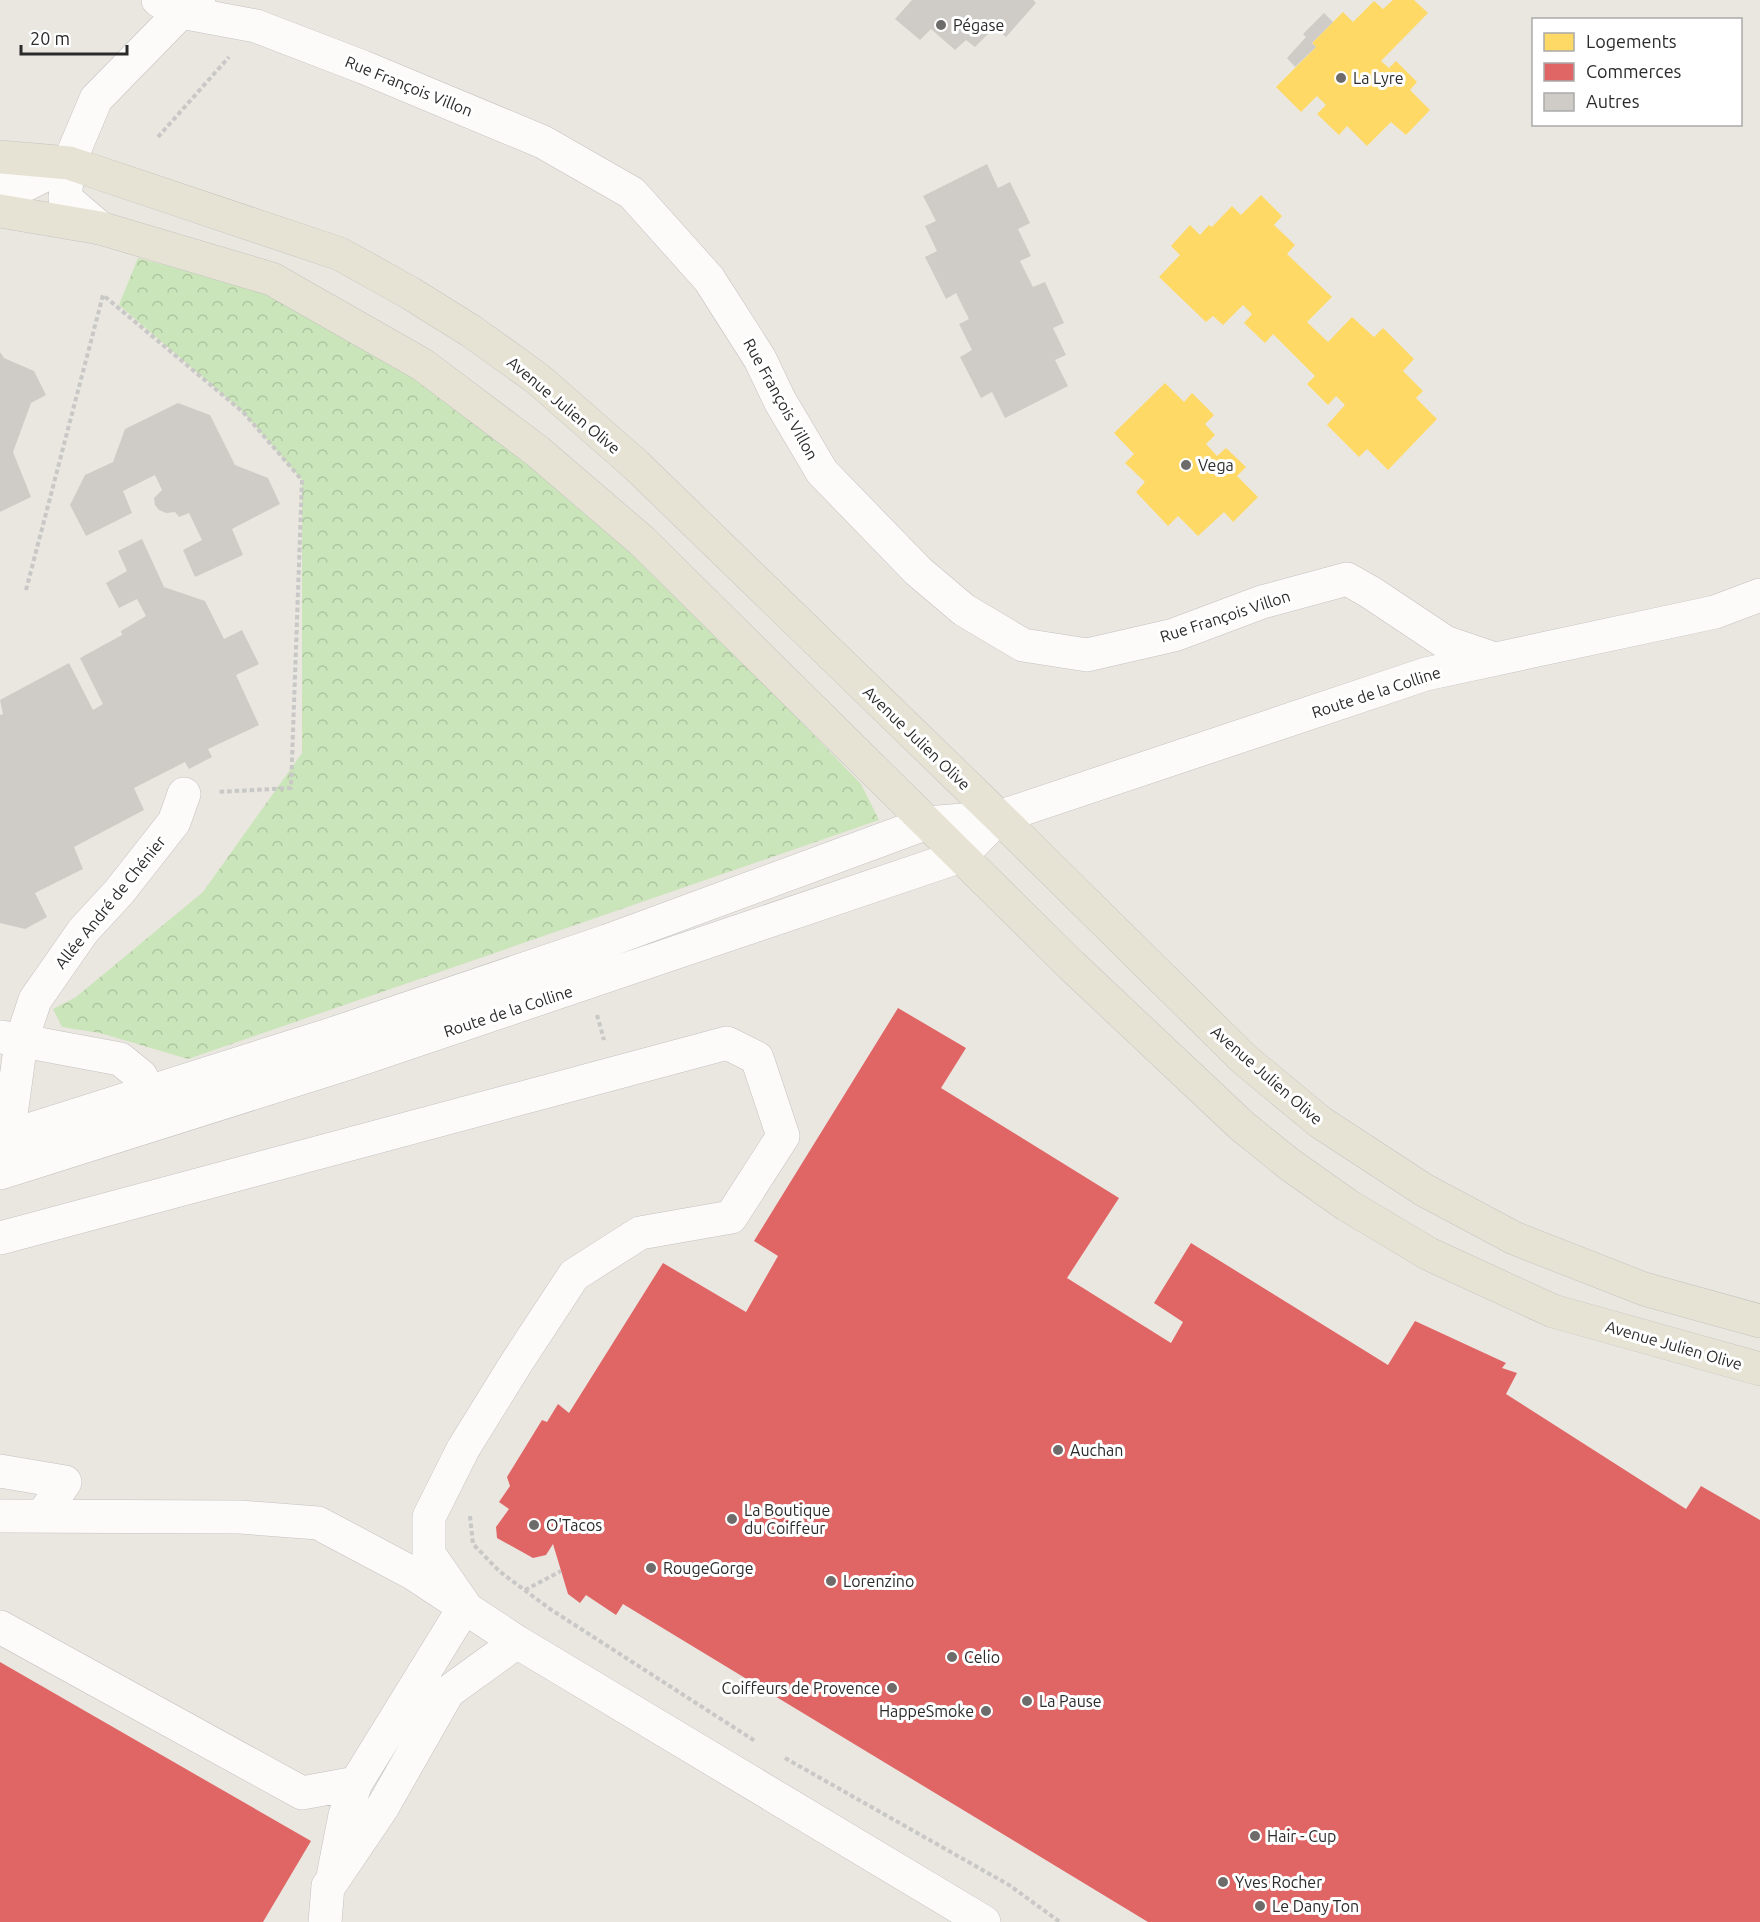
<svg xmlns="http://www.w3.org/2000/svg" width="1760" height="1922" viewBox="0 0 1760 1922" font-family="Ubuntu,sans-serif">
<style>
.forest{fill:url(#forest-crowns)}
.homes{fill:#ffd966}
.shops{fill:#e06666}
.building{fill:#cfccc7}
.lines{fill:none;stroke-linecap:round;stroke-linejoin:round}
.minor-casing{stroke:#c3c2c1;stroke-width:34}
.major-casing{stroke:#c5c4c1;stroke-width:34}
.path{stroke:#c8c8c7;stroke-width:4;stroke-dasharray:4.5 3;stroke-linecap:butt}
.minor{stroke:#fcfbfa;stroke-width:33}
.major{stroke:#e7e3d4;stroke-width:33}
.poi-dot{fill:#6e6c6a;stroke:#fff;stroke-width:2}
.labels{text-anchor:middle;stroke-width:6;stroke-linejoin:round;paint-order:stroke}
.poi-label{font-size:16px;fill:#2b2b2b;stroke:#fff;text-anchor:start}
.street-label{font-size:16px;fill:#2b2b2b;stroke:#fff}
</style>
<defs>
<pattern id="forest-crowns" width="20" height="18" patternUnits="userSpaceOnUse" patternTransform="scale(1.5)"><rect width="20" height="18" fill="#cbe5ba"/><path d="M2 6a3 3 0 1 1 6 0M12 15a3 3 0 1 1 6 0" fill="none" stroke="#aec5a0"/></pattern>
</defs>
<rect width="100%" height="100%" fill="#eae6e0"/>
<path class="forest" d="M 138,258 L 265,291 L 417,374 L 635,549 L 861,784 L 879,820 L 188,1059 L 100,1033 L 62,1027 L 53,1009 L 76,997 L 203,892 L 302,753 L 302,480 L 243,412 L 119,305 Z"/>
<path class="homes" d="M 1393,0 L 1414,0 L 1428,13 L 1381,61 L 1389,68 L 1396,61 L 1417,82 L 1410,90 L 1430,110 L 1406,135 L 1391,122 L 1367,146 L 1347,126 L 1339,135 L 1317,114 L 1326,105 L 1317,96 L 1301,112 L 1276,87 L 1316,47 L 1312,43 L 1343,12 L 1353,22 L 1374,1 L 1383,9 Z
M 1261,195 L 1282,216 L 1274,225 L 1295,245 L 1287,254 L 1332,297 L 1307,322 L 1328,342 L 1352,317 L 1374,337 L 1383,328 L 1414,359 L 1403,371 L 1423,391 L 1416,398 L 1437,419 L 1388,470 L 1367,449 L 1359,457 L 1327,425 L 1345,405 L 1336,396 L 1328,405 L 1307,384 L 1315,376 L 1273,334 L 1265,343 L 1244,323 L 1252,314 L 1243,305 L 1223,325 L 1213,316 L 1206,322 L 1159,277 L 1180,255 L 1171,246 L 1190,225 L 1200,235 L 1209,225 L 1212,227 L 1232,206 L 1241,215 Z
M 1165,383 L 1184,402 L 1192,393 L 1214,415 L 1205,424 L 1215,435 L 1206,444 L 1217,456 L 1226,448 L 1246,467 L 1237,476 L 1258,497 L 1233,522 L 1224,512 L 1198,536 L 1178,516 L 1168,526 L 1136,492 L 1145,482 L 1125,463 L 1134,454 L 1114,433 Z"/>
<path class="shops" d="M 898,1008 L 966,1048 L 941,1088 L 1119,1198 L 1067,1278 L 1171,1343 L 1183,1322 L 1154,1303 L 1191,1243 L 1388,1365 L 1415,1321 L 1506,1363 L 1502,1368 L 1517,1373 L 1506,1394 L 1686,1509 L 1701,1486 L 1760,1520 L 1760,1922 L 1148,1922 L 623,1604 L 616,1615 L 586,1595 L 580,1603 L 568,1594 L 553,1544 L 546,1555 L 533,1558 L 497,1538 L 496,1527 L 509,1509 L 499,1502 L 510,1486 L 507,1477 L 542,1420 L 547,1422 L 558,1404 L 569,1413 L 663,1263 L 746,1312 L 778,1256 L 754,1241 Z
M 0,1662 L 311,1841 L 263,1922 L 0,1922 Z"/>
<path class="building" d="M 912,0 L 1033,0 L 1036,3 L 1006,37 L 995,27 L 975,47 L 966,40 L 955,50 L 931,29 L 920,40 L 895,19 Z
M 1324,13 L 1333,22 L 1312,43 L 1316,47 L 1295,67 L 1287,58 L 1306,37 L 1303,34 Z
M 987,164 L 998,188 L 1010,182 L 1030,223 L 1018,229 L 1031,256 L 1020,261 L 1033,287 L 1045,282 L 1064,323 L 1053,328 L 1066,355 L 1055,360 L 1068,386 L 1005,418 L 992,392 L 981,398 L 960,357 L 972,350 L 959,324 L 969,319 L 956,293 L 946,299 L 925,257 L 937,251 L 925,226 L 936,221 L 923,196 Z
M 0,352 L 4,358 L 34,371 L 46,395 L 31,403 L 13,452 L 31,497 L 0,512 Z
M 178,403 L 210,415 L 235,465 L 268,478 L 280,504 L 232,529 L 243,555 L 195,577 L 183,550 L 202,540 L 189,513 L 179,517 L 175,512 L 166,513 L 159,510 L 155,505 L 154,498 L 162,490 L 155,475 L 123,491 L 132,513 L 86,536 L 70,505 L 85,475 L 113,462 L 125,429 Z
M 142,539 L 164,587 L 205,601 L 224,639 L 242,630 L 259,664 L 236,675 L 259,725 L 208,749 L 212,757 L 189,769 L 185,762 L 134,788 L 144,810 L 74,847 L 83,869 L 35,893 L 47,917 L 25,929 L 0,923 L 0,715 L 3,714 L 0,700 L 69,663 L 93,710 L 103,704 L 80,658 L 122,635 L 121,631 L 146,616 L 137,599 L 119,608 L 106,583 L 127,571 L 118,551 Z"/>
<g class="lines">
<defs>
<path id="minor" d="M 158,0 L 181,12 L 256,26 L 363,67 L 543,142 L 632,193 L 709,279 L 760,359 L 780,401 L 822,472 L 918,571 L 964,610 L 1023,645 L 1087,655 L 1174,635 L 1262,602 L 1347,579 L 1370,592 L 1445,642 L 1492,658
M 0,184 L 25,185 L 69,163
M 100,228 L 65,198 L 69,163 L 96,99 L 181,12 L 200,7
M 1,1037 L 120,1059 L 141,1076 L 148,1092 L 134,1107
M 8,1136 L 21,1042 L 35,1000 L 83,931 L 119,892 L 174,822 L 184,794
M 0,1139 L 332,1034 L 607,941 L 927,823 L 999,817 L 1426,674 L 1715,612 L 1760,595
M 0,1173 L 349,1063 L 961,856 L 999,817
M 0,1238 L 727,1043 L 757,1058 L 783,1136 L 731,1217 L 640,1233 L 574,1275 L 515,1365 L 463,1449 L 429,1517 L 429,1554 L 465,1606 L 356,1783 L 302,1793 L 0,1627
M 0,1471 L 65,1482 L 43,1515
M 0,1516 L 240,1517 L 318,1523 L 414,1574 L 517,1642 L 984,1922
M 332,1882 L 382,1808 L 448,1692 L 517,1642
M 325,1922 L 328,1886 L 332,1882 L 345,1815 L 356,1783"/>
<path id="major" d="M 0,157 L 69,163 L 340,254 L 410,293 L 471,331 L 538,379 L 636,465 L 999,817 L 1244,1059 L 1320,1122 L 1424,1190 L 1514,1238 L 1644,1289 L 1760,1321
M 0,211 L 100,228 L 272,279 L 423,365 L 537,451 L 642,541 L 1071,965 L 1242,1126 L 1289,1164 L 1347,1205 L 1429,1254 L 1553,1311 L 1760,1369"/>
</defs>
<use href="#minor" class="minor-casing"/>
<use href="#major" class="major-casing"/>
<path class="path" d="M 158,137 L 229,57
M 26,590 L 103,295 L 243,412 L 302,480 L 291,788 L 217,792
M 597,1015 L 604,1040
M 470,1516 L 473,1544 L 499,1571 L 550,1609 L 755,1741
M 525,1590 L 561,1571
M 785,1758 L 1009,1885 L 1060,1922"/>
<use href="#minor" class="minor"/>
<use href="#major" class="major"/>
</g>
<g class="poi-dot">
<circle cx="941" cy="25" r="6"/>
<circle cx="1341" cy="78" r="6"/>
<circle cx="1186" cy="465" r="6"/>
<circle cx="1058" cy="1450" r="6"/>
<circle cx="732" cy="1519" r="6"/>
<circle cx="534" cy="1525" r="6"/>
<circle cx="651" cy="1568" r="6"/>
<circle cx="831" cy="1581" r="6"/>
<circle cx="952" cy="1657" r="6"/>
<circle cx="892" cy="1688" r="6"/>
<circle cx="1027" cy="1701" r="6"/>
<circle cx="986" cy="1711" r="6"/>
<circle cx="1255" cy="1836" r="6"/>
<circle cx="1223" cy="1882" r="6"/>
<circle cx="1260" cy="1906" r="6"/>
</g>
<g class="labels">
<g class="poi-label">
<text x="953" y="31">Pégase</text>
<text x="1353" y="84">La Lyre</text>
<text x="1198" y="471">Vega</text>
<text x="1070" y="1456">Auchan</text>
<text x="744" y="1516">La Boutique<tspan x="744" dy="18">du Coiffeur</tspan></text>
<text x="546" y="1531">O'Tacos</text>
<text x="663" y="1574">RougeGorge</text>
<text x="843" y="1587">Lorenzino</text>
<text x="964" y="1663">Celio</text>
<text x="880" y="1694" text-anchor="end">Coiffeurs de Provence</text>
<text x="1039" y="1707">La Pause</text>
<text x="974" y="1717" text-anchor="end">HappeSmoke</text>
<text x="1267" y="1842">Hair - Cup</text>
<text x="1235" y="1888">Yves Rocher</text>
<text x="1272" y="1912">Le Dany Ton</text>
</g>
<g class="street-label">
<text transform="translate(409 86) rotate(22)" y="6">Rue François Villon</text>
<text transform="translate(781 399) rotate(61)" y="6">Rue François Villon</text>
<text transform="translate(564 405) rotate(40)" y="6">Avenue Julien Olive</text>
<text transform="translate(1225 616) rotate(-18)" y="6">Rue François Villon</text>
<text transform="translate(1376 692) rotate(-18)" y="6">Route de la Colline</text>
<text transform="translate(917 738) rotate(44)" y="6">Avenue Julien Olive</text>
<text transform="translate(110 902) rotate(-51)" y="6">Allée André de Chénier</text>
<text transform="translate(508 1011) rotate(-18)" y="6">Route de la Colline</text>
<text transform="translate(1267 1075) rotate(41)" y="6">Avenue Julien Olive</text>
<text transform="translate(1674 1345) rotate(16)" y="6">Avenue Julien Olive</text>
</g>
</g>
<rect x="1532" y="18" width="210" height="108" fill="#ffffff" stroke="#aaaaaa" stroke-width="1.5"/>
<rect x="1544" y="33" width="30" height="18" fill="#ffd966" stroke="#aaaaaa" stroke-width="1.5"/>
<text x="1586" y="48" font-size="18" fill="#2b2b2b">Logements</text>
<rect x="1544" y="63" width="30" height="18" fill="#e06666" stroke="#aaaaaa" stroke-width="1.5"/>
<text x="1586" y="78" font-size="18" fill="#2b2b2b">Commerces</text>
<rect x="1544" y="93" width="30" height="18" fill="#cfccc7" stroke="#aaaaaa" stroke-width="1.5"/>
<text x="1586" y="108" font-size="18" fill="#2b2b2b">Autres</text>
<path d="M21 45v9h106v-9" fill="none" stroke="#2b2b2b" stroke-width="3"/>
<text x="30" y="45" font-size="18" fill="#2b2b2b" stroke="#ffffff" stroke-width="4.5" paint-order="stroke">20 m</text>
</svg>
